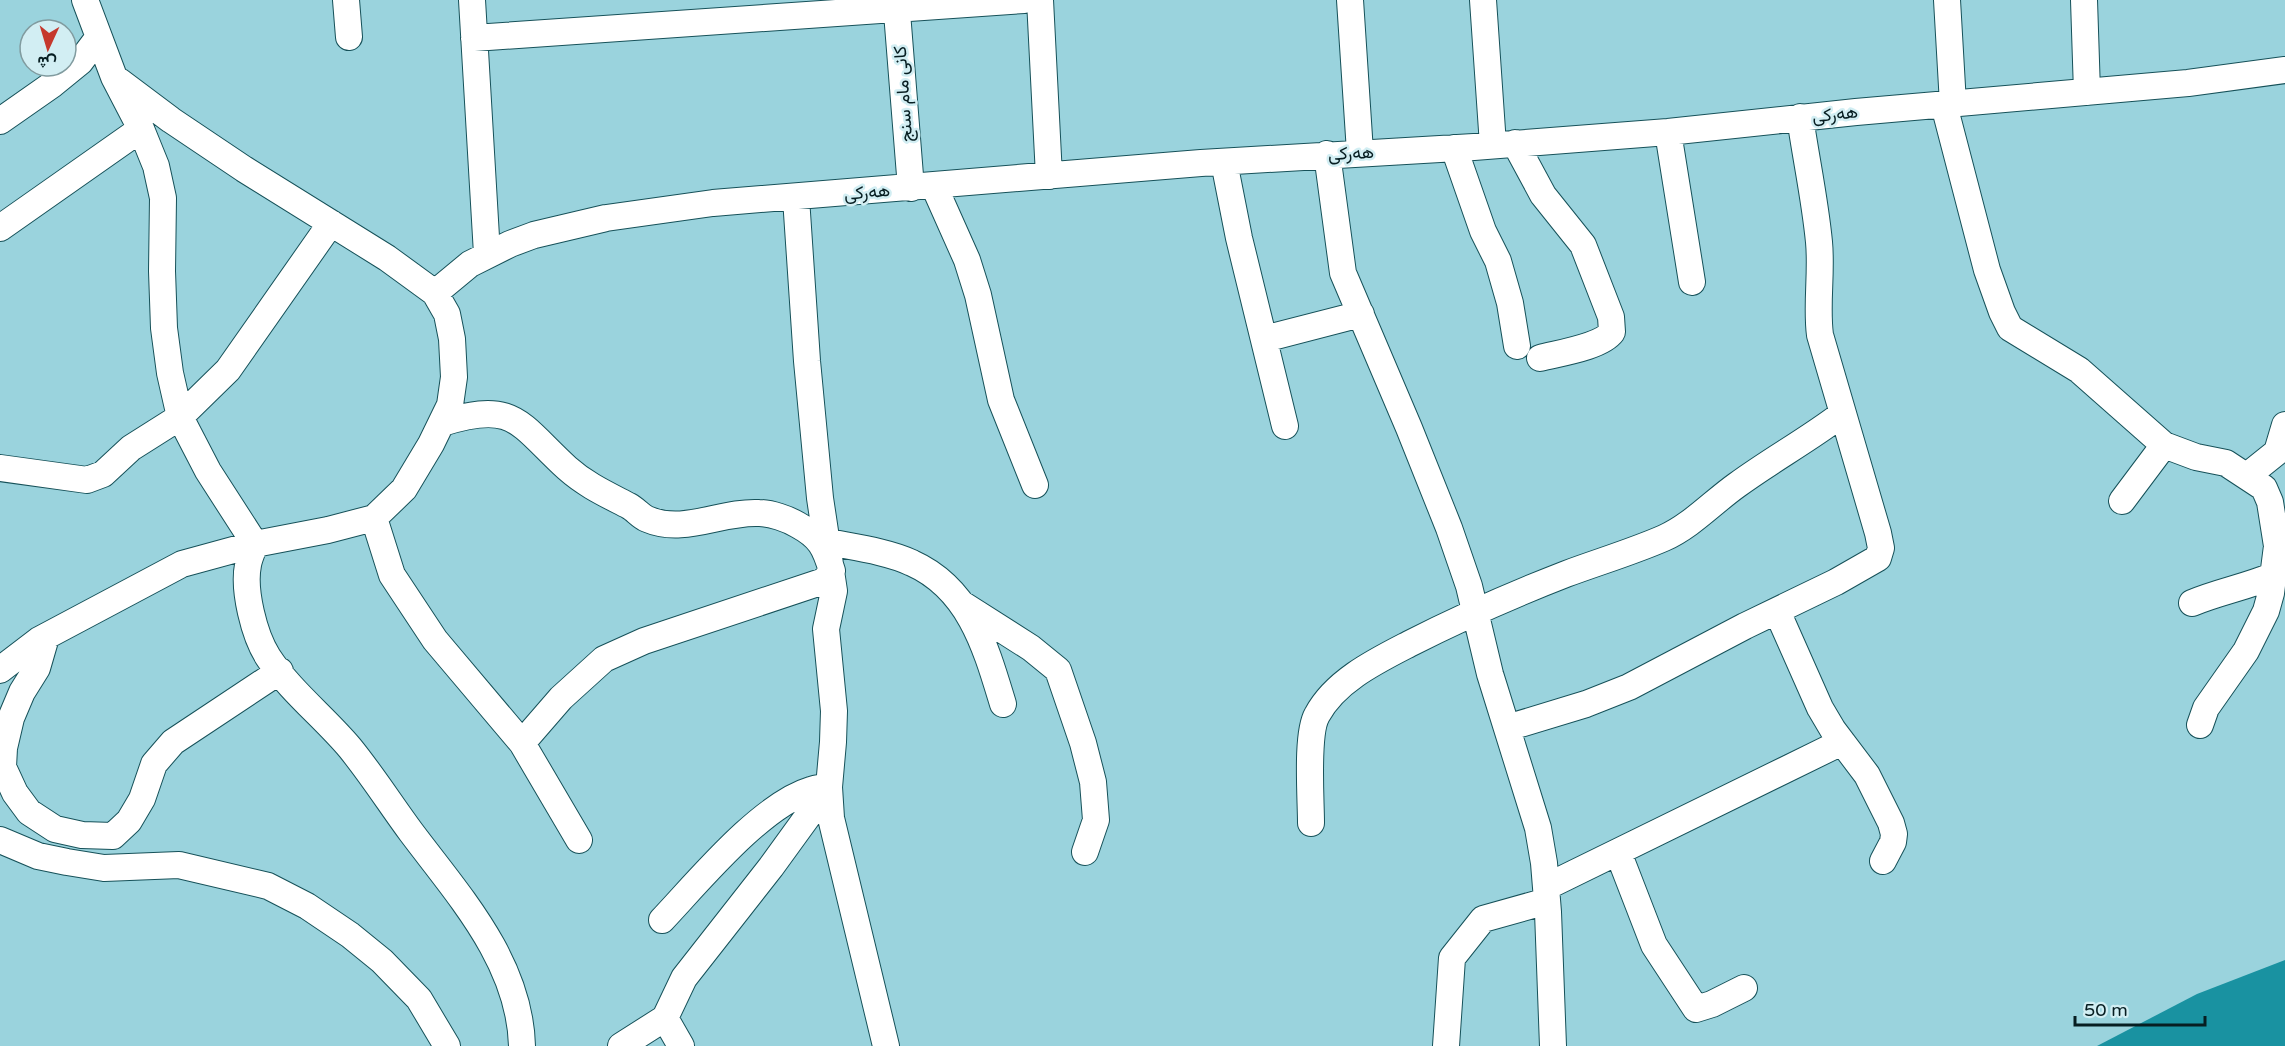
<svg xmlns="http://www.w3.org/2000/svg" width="2285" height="1046" viewBox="0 0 2285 1046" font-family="'Varela Round',Vazirmatn,sans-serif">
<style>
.water{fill:#1992a1}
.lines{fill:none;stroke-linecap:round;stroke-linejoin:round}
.minor-casing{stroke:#165159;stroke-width:28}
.minor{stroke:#fff;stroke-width:26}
.labels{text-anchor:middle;stroke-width:5;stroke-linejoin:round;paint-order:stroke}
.street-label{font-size:18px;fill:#071e22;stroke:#d2eef3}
</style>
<rect width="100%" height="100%" fill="#9ad3dd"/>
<path class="water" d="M 2285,960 L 2285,1046 L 2097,1046 L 2197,994 Z"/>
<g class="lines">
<defs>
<path id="minor" d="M 85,0 L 114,77 L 141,129 L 156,166 L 163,198 L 162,271 L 164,328 L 170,373 L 180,417 L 208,471 L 255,544 C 253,550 249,558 248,565 C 243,590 254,635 268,657 C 290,691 324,717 350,748 C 372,775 391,805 411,832 C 459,896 520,962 522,1046
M 346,0 L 349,37
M 472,0 L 487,254
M 896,0 L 911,188
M 1040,0 L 1049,176
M 1350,0 L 1360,152
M 1483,0 L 1493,145
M 1947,0 L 1953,104
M 2084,0 L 2087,92
M 474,38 L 1024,0
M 1944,105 L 1987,270 L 2002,312 L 2010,328 L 2079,370 L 2164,445 L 2196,457 L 2226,463 L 2264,488 L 2270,502 L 2277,546 L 2271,593 L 2266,611 L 2246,651 L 2206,708 L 2200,725
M 0,121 L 53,84 L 80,62 L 98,38
M 1668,132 L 1692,282
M 1515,143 L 1543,195 L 1583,245 L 1611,317 L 1612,332 C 1601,347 1559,353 1540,358
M 1454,148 L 1483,231 L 1498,261 L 1510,303 L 1517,346
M 1327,154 L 1343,273 L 1409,428 L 1449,528 L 1469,586 L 1490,674 L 1538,828 L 1544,863 L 1548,912 L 1553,1046
M 1224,162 L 1239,238 L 1285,426
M 934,186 L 967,260 L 978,295 L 1001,400 L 1035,485
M 796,198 L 807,361 L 820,498 L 834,591 L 826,629 L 834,711 L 833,742 L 829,787 L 831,818 L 886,1046
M 0,228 L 141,129
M 435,293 L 470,264 L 510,244 L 534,235 L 606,218 L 713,203 L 1201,163 L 1474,147 L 1668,132 L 1856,112 L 2188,83 L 2285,70
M 1264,339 L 1361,314
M 442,423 C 515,400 518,423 567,468 C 586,485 606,494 629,506 C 635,509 640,516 647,519 C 684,535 721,511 759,513 C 771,513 788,519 798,525 C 820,537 825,547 832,571 L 824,581 L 644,641 L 604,659 L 561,698 L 522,743
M 0,468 L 87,480 L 103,474 L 131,448 L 180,417 L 228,370 L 331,223
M 2247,476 L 2277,452 L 2285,425
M 2122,501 L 2164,445
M 374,518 L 392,575 L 435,640 L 522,743 L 579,840
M 828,542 C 853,547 890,552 912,563 C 970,589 986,648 1003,704
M 2192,603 C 2218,592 2246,587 2272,576
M 962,604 L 1031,648 L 1058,670 L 1083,743 L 1093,782 L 1096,820 L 1085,852
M 1777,611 L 1820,708 L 1833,730 L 1867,775 L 1891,823 L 1894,834 L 1893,842 L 1883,861
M 46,637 L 37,668 L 22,692 L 11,718 L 4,748 L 3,767 L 15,793 L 29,812 L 55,829 L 82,835 L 113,836 L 129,821 L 142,799 L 154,764 L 173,742 L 280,671
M 0,670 L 39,640 L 182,564 L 255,544 L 328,530 L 374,518 L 404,489 L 431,444 L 450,405 L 454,377 L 452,339 L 447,314 L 435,293 L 387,258 L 244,169 L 171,120 L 119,81
M 1507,728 L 1586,704 L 1629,687 L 1745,626 L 1836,582 L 1878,558 L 1881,548 L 1878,533 L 1820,335 C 1816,305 1822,273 1819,242 C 1815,200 1806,159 1800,117
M 1311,823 C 1311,798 1306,734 1317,715 C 1335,681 1376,661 1409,644 C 1460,618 1512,595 1566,574 C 1598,562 1632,552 1664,538 C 1691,526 1713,502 1737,485 C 1771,460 1808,440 1842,414
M 0,840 L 38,856 L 67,862 L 104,868 L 179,865 L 268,886 L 307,906 L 350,935 L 382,961 L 419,999 L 447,1046
M 1618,852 L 1654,945 L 1696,1009 L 1712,1004 L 1744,988
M 1546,887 L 1842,742
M 662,920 C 698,882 761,805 811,790 C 816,788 823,788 829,787
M 665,1018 L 681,1046
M 621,1046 L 665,1018 L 684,978 L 771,867 L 829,787
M 1446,1046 L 1452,958 L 1483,919 L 1547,901"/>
</defs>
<use href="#minor" class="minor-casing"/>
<use href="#minor" class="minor"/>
</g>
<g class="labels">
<g class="street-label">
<text transform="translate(903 94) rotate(-94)" y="6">کانی مام سنج</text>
<text transform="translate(1835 114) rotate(-6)" y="6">هەرکی</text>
<text transform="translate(1351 153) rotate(-3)" y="6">هەرکی</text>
<text transform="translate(867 192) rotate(-5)" y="6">هەرکی</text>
</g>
</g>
<g transform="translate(48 48) rotate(184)"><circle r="28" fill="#d2eef3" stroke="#819b9f" stroke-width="1.5"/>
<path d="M0-4.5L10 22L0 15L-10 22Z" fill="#c5382d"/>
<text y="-9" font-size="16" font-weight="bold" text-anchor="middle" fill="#071e22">ش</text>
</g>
<path d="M2075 1016v9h130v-9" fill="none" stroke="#071e22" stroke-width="3"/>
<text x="2084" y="1016" font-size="18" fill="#071e22" stroke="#d2eef3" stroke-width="4.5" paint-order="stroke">50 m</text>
</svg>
